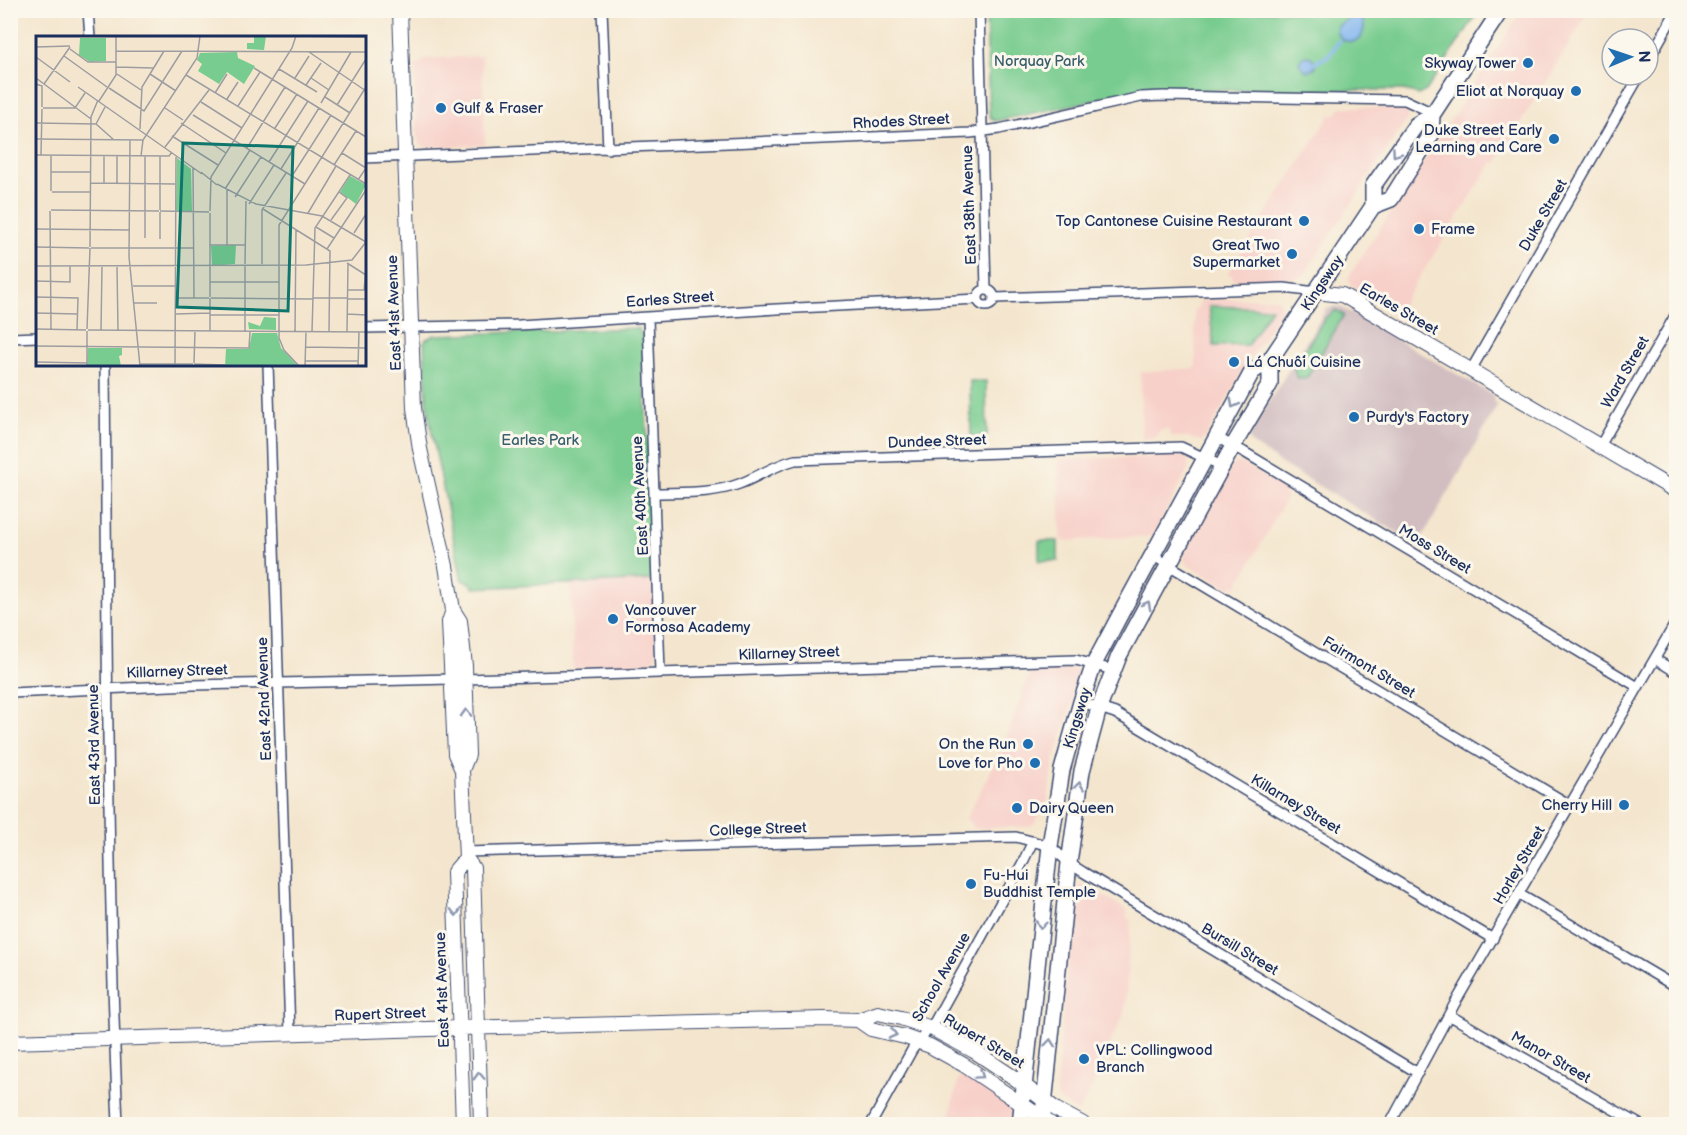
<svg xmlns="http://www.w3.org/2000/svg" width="1687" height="1135" viewBox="0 0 1687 1135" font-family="'Balsamiq Sans',sans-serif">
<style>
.built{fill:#f7d0c9}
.industrial{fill:#d2bec1}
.green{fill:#78cc8f;stroke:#4a7e76;stroke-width:1.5}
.water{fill:#81b5ef;stroke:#4e72a6;stroke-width:1.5}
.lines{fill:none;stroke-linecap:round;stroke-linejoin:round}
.stream{stroke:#81b5ef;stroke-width:4}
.street-casing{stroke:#3c4a6f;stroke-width:12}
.secondary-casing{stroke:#3c4a6f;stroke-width:16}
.primary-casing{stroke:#3c4a6f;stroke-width:18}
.street{stroke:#fff;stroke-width:9}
.secondary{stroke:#fff;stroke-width:14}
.primary{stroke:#fff;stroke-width:15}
.oneway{stroke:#8d97ae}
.poi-dot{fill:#1f6fb2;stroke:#fbf7ec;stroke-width:2}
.labels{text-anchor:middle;stroke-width:6;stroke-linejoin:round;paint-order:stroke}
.park-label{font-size:15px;fill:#375e6d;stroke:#fbf7ec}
.poi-label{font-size:15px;fill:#1b2f5e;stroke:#fbf7ec;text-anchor:end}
.street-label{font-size:15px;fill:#1b2f5e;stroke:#fbf7ec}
.inset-road{fill:none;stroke:#9d9da1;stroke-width:1.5}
.view{fill:#0f766e;fill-opacity:0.15;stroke:#0f766e;stroke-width:3}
.inset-edge{fill:none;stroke:#1b2f5e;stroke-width:3}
</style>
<rect width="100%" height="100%" fill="#fbf7ec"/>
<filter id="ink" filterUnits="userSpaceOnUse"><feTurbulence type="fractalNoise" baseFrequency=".0167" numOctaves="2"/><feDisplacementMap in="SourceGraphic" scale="12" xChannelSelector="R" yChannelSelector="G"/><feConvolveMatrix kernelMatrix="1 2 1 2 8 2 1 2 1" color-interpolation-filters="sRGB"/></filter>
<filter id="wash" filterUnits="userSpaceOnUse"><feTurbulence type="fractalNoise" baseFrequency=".008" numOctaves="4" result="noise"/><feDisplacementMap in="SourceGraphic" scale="24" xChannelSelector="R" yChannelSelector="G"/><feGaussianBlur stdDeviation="1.35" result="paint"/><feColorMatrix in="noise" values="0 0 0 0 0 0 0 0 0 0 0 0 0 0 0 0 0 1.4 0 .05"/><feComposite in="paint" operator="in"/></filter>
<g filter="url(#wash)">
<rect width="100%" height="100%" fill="#f4e6ce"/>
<path class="built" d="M 1522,11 L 1589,11 L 1496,163 L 1493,162 L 1396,314 L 1351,285 L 1349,281 L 1349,276 Z
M 482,56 L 485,145 L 426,147 L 421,145 L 417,138 L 415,66 L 423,62 L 422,59 Z
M 1394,104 L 1400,104 L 1406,107 L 1409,114 L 1408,118 L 1304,275 L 1295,279 L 1235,280 L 1232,278 L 1232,275 L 1227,274 L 1330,115 L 1335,115 L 1341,107 L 1388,108 Z
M 1273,298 L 1277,299 L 1281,304 L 1280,311 L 1245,366 L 1206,437 L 1201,441 L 1185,437 L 1173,437 L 1170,434 L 1168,429 L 1160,430 L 1156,438 L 1142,439 L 1140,372 L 1196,368 L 1194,309 L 1198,308 L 1200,302 L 1203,300 Z
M 1182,456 L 1188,459 L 1189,468 L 1153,536 L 1061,541 L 1058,459 Z
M 1237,462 L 1242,463 L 1286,489 L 1284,495 L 1287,497 L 1237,587 L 1233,585 L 1230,589 L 1185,563 L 1183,557 L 1232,466 Z
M 653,580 L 656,654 L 652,662 L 644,665 L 573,669 L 571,584 Z
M 1073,668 L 1078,670 L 1080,678 L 1054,761 L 1048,799 L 1034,824 L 1028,827 L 973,828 L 969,821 L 965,820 L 1003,747 L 1029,675 L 1034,675 L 1037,669 Z
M 1079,885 L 1087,886 L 1127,910 L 1127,918 L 1131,920 L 1125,1012 L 1109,1045 L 1110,1053 L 1078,1112 L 1059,1100 L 1056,1092 L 1074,891 Z
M 959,1077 L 964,1079 L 965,1077 L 971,1077 L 1013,1107 L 1012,1124 L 948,1124 Z"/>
<path class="industrial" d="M 1334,306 L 1341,307 L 1493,395 L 1494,402 L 1498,404 L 1450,490 L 1421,539 L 1417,538 L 1413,541 L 1410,540 L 1280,463 L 1250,442 L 1249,434 L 1326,310 Z"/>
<path class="green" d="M 986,11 L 1479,11 L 1426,91 L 1418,95 L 1403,90 L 1157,90 L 1131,93 L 995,121 L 991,118 L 989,113 Z
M 1209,306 L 1271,308 L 1248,345 L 1214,346 Z
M 1336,310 L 1344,315 L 1308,376 L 1304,379 L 1298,378 L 1295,374 L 1294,367 L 1325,318 Z
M 636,328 L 639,329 L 643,339 L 653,580 L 473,588 L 472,584 L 462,580 L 432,434 L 427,402 L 424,342 L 426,339 L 435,335 Z
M 970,381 L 986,381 L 987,436 L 971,436 Z
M 1039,541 L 1058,541 L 1058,561 L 1039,561 Z"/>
<path class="water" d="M 1356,15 L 1363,20 L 1364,28 L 1361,38 L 1352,42 L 1343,40 L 1336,32 L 1337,26 Z
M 1309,56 L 1313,59 L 1316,67 L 1309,71 L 1305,70 L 1299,63 L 1303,57 Z"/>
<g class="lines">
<path class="stream" d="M 1315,63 L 1329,55 L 1339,41"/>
</g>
</g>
<g filter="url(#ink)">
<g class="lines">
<defs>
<path id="street" d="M 88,10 L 90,38
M 602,10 L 608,149
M 979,10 L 986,290
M 1648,61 L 1676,11
M 364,158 L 970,133 L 999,129 L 1141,97 L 1163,96 L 1405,100 L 1433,113
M978 298a8 8 0 1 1 16 0a8 8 0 1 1-16 0Z
M 995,298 L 1284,288 L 1316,292
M 648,318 L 660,672
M 364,328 L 519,325 L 777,309 L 978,299
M 10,338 L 38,337
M 105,364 C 107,618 107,871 118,1124
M 268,364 L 290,1033
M 1471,370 L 1640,75
M 1216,437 L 1244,452 L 1638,687
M 1600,446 L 1676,314
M 655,493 C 681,492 713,494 739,484 C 758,477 774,465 795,460 L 1181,447 L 1222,466
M 1152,555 L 1570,805
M 1655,659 L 1676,672
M 465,679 L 1076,660 L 1113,670
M 10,693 L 193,685 L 452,679
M 1081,702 L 1115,713 L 1493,939
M 466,852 L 1016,837 L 1050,846 L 1069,863 L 1083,872 L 1418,1073
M 1519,894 L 1676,987
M 1449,1015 L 1639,1124
M 871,1124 L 912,1050 L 935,1021 L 1022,864 L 1033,841
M 1390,1124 L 1454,1005 L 1676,622"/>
<path id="secondary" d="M 400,10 L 414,408 L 420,449 L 446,566 L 453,610 L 460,621 L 465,666 L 468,755 L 462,770
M 1316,292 L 1342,295 L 1346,297 L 1676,491
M 453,610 L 449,622 L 455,754 L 462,770 L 466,858 L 473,868 L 481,1124
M 858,1020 L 871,1029 L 905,1037 L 930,1046 L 964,1065 L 1051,1124
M 10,1042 L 460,1028 L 824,1019 L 858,1020 L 878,1013 L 901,1018 L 931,1028 L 974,1051 L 1013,1077 L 1057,1110 L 1083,1124
M 463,1124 L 454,872 L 466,858"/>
<path id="primary" d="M 1373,206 L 1391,199 L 1431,135 L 1432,115
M 1020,1124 L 1050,846 L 1062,770 L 1081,702 L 1094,664 L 1121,613 L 1252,372 L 1270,360 L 1373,206 L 1373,186 L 1416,125 L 1432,115 L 1501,10
M 1042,1124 L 1069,863 L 1082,771 L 1099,708 L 1119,656 L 1233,446 L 1270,384 L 1270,360"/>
</defs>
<use href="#street" class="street-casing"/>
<use href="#secondary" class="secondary-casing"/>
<use href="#primary" class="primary-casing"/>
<use href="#street" class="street"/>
<use href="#secondary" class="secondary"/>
<use href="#primary" class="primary"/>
</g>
<defs><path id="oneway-chevron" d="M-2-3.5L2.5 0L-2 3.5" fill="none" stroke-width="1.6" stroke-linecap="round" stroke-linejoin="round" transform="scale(1.5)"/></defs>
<g class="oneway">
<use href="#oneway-chevron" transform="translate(1396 153) rotate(125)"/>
<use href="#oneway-chevron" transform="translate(1234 404) rotate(119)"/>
<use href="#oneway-chevron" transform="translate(1147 605) rotate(-62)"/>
<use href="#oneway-chevron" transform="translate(466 713) rotate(-92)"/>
<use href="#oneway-chevron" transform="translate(1079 786) rotate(-82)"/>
<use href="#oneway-chevron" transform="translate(456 912) rotate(88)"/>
<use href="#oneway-chevron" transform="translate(1041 925) rotate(97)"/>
<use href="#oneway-chevron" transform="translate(893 1034) rotate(14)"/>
<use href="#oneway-chevron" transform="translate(1050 1043) rotate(-84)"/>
<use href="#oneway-chevron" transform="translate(980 1075) rotate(34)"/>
<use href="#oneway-chevron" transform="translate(479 1076) rotate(-92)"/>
</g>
</g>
<g class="poi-dot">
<circle cx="1528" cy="63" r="6"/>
<circle cx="1576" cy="91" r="6"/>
<circle cx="441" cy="108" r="6"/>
<circle cx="1554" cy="139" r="6"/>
<circle cx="1304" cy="221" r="6"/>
<circle cx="1419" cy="229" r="6"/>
<circle cx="1292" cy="254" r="6"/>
<circle cx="1234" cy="362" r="6"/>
<circle cx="1354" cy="417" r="6"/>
<circle cx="613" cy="619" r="6"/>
<circle cx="1028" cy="744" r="6"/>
<circle cx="1035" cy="763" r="6"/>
<circle cx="1624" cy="805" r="6"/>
<circle cx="1017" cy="808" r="6"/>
<circle cx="971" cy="884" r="6"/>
<circle cx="1084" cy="1059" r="6"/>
</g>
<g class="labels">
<g class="park-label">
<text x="1039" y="66">Norquay Park</text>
<text x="540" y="445">Earles Park</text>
</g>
<g class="poi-label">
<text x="1516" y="68">Skyway Tower</text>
<text x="1564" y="96">Eliot at Norquay</text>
<text x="453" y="113" text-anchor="start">Gulf &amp; Fraser</text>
<text x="1542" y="135">Duke Street Early<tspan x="1542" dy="17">Learning and Care</tspan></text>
<text x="1292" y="226">Top Cantonese Cuisine Restaurant</text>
<text x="1431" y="234" text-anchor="start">Frame</text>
<text x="1280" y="250">Great Two<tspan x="1280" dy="17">Supermarket</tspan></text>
<text x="1246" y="367" text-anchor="start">Lá Chuối Cuisine</text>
<text x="1366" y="422" text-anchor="start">Purdy's Factory</text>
<text x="625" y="615" text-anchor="start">Vancouver<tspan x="625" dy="17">Formosa Academy</tspan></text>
<text x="1016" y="749">On the Run</text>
<text x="1023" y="768">Love for Pho</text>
<text x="1612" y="810">Cherry Hill</text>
<text x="1029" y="813" text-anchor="start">Dairy Queen</text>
<text x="983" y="880" text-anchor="start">Fu-Hui<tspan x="983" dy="17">Buddhist Temple</tspan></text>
<text x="1096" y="1055" text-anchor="start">VPL: Collingwood<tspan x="1096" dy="17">Branch</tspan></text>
</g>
<g class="street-label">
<text transform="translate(901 121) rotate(-3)" y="5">Rhodes Street</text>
<text transform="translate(969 205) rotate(-92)" y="5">East 38th Avenue</text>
<text transform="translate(1543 215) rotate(-60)" y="5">Duke Street</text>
<text transform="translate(1322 283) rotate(-56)" y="5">Kingsway</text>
<text transform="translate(670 299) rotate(-4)" y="5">Earles Street</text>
<text transform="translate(1399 309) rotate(30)" y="5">Earles Street</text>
<text transform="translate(394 313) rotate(-92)" y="5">East 41st Avenue</text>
<text transform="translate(1625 372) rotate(-60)" y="5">Ward Street</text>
<text transform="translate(937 441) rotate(-2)" y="5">Dundee Street</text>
<text transform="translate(640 496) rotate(-93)" y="5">East 40th Avenue</text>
<text transform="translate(1435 549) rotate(31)" y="5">Moss Street</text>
<text transform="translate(789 653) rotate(-2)" y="5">Killarney Street</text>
<text transform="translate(1369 667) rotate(31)" y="5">Fairmont Street</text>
<text transform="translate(177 671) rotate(-2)" y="5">Killarney Street</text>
<text transform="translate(264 699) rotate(-92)" y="5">East 42nd Avenue</text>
<text transform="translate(1077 718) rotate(-73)" y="5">Kingsway</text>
<text transform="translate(94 745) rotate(-91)" y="5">East 43rd Avenue</text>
<text transform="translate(1296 804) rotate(31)" y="5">Killarney Street</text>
<text transform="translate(758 829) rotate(-2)" y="5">College Street</text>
<text transform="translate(1519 865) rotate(-60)" y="5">Horley Street</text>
<text transform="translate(1240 949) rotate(31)" y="5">Bursill Street</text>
<text transform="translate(941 977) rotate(-60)" y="5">School Avenue</text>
<text transform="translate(442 990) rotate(-92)" y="5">East 41st Avenue</text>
<text transform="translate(380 1014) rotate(-2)" y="5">Rupert Street</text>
<text transform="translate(984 1041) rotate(31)" y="5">Rupert Street</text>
<text transform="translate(1551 1057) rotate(30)" y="5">Manor Street</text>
</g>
</g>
<g transform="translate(36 36)">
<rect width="330" height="330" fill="#f4e6ce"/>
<path d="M 218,0 L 230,0 L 228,14 L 211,13 L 211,7 L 218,7 ZM 44,2 L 70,2 L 70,25 L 54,26 L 43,19 ZM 201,16 L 202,22 L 219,30 L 208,48 L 191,36 L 183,48 L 162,35 L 166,28 L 161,24 L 164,17 ZM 141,122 L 155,133 L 156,175 L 140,175 ZM 314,140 L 330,149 L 320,168 L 304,156 ZM 200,209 L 199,228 L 176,230 L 175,210 ZM 228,281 L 240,282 L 240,294 L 213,293 L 212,286 L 224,290 ZM 216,297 L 241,297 L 245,312 L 262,330 L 189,330 L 190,313 L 213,313 ZM 52,312 L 86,312 L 86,319 L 83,320 L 85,330 L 51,330 Z" fill="#78cc8f"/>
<path class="inset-road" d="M 255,0 L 330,1M 0,11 L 34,10M 34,13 L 52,26 L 80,26M 80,15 L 330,16M 273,16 L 330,55M 28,20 L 71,51M 0,21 L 34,46M 80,31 L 117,32M 218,32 L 330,101M 243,33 L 281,56M 81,38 L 105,54M 114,38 L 140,55M 150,39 L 330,148M 0,42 L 55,83M 259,42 L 273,20M 275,42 L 293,54M 0,48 L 6,50 L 6,71M 8,48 L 34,11M 270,49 L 285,27M 42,51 L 166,138M 73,52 L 108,75 L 146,15M 179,57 L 191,38M 289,61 L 314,77M 191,63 L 202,46M 63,65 L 80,39 L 80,0M 165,66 L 206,92M 285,67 L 315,16M 301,69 L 330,23M 202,70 L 224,36M 7,72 L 39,72 L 49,57M 129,72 L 147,84M 157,79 L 269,148M 0,87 L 60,88 L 78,104M 145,87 L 190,117M 60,88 L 69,71M 239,92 L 261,58M 104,93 L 106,51 L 128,15M 136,100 L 182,129M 0,103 L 107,104M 94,104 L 93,221 L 104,330M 129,111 L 173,54M 211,112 L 249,51M 306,117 L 330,132 L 322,144M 0,119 L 133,120 L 136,116M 5,119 L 6,73M 105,120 L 107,104 L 161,22 L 164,0M 233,126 L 272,65M 298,129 L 320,95M 157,132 L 158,262M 245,133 L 283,72M 15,136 L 55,136M 165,136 L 181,149M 256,140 L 295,79M 55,147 L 139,148M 68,147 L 68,120M 81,147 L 81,120M 181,148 L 220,168 L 286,180 L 330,206M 189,153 L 214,114M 191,153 L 191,209M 15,155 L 15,119M 16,156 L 54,156M 199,161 L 225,121M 213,168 L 238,129M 227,173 L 294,215 L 293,295M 15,174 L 123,175M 124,174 L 124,120M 14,175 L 15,293M 124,175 L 173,176M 174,175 L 175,141 L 256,12 L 260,0M 124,176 L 124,203M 174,177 L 174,261M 272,177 L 300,130M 295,184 L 311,162 L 303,156M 280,191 L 298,202M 0,193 L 94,194M 318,197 L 330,178M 109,202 L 109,120M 174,209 L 209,209M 0,211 L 53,212M 54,211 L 55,81 L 62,64M 55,212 L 158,212M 291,213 L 330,154M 311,227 L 330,239M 209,228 L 210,165M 226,228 L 226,174 L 250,137M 270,229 L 316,224 L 330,206M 0,230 L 273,229M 81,231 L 82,294M 0,245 L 34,246 L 34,230M 174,246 L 243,246M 97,250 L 140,250M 311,254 L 330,254M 328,254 L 330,234M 0,261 L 42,262 L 41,294M 140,262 L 173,262M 175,262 L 277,263M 277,262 L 311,262M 311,263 L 330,263M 97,267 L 121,267M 0,277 L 41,278M 140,278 L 174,277M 311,278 L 330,279M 174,279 L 243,279M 0,293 L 50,294M 51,293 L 54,212M 52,294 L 330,296M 65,294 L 66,231M 174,295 L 174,262M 209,296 L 209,229M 259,296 L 260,194M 276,296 L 279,192 L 314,139M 311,296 L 312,228M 0,310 L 213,312 L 214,296M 270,311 L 330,312M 269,325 L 322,325M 0,326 L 51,327M 158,327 L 159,295M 104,328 L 157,328M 158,328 L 189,329M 51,330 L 51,295M 139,330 L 140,121M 263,330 L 248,314 L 243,302 L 243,189 L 330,51M 269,330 L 270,296M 322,330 L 323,296"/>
<path class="view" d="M 147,107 L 257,111 L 252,275 L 141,271 Z"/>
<rect width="330" height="330" class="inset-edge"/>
</g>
<rect width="1687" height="1135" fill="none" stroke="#fbf7ec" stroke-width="36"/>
<g transform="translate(1630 57) rotate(88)"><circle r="28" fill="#fbf7ec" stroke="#a1a7b3" stroke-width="1.5"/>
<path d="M0-4.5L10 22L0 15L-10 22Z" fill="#1f6fb2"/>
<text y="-9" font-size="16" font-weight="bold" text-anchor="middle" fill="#1b2f5e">N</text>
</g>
</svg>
